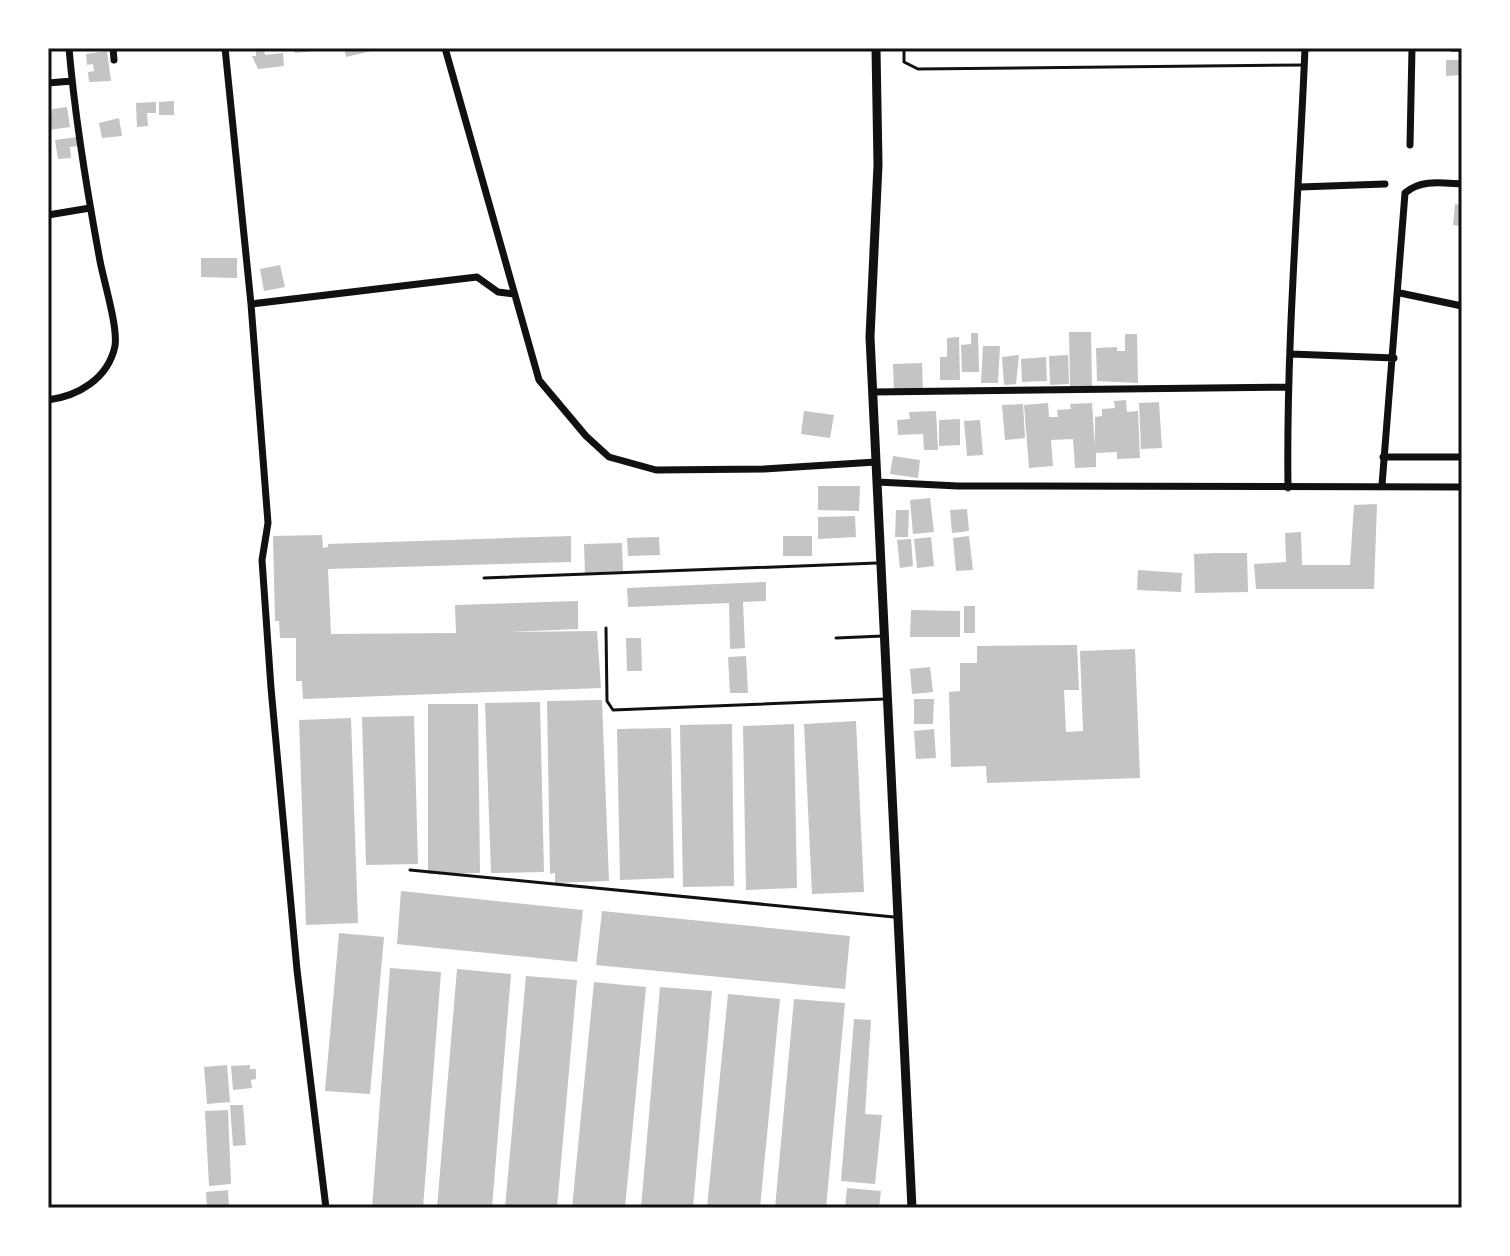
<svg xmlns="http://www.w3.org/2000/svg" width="1510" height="1256" viewBox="0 0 1510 1256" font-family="Quicksand,sans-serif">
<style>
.building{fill:#c4c4c4}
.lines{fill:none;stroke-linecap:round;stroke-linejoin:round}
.service{stroke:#111;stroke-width:3}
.minor{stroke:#111;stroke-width:7}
.tertiary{stroke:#111;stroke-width:9}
.neatline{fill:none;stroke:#111;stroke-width:3}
</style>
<rect width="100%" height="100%" fill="#fff"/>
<path class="building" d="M 294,48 L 322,48 L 322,50 L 295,53 Z
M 344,48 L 379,48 L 380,49 L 346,57 Z
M 264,50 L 265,55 L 283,53 L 284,66 L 258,69 L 252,56 L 256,56 L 256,51 Z
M 107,51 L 111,81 L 89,82 L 88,72 L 94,71 L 93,64 L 87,65 L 86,54 Z
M 1446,60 L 1461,60 L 1461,75 L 1446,76 Z
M 174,101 L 174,115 L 159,115 L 159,102 Z
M 156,102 L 156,113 L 147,113 L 148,126 L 137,127 L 136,103 Z
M 67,107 L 70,127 L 49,130 L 52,109 Z
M 119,118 L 122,136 L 102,138 L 99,123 Z
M 77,137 L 78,146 L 70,147 L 71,158 L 58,159 L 55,140 Z
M 1455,204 L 1462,205 L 1462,226 L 1453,225 Z
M 201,258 L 237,258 L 237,278 L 201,277 Z
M 280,265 L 285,287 L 264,291 L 260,269 Z
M 1069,332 L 1091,332 L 1092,386 L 1070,386 Z
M 971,333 L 978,333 L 979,372 L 962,372 L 961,345 L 971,344 Z
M 1125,334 L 1137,334 L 1138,383 L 1097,381 L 1096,348 L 1117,347 L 1117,351 L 1125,351 Z
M 959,337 L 960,380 L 940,380 L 940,357 L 947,357 L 947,338 Z
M 983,346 L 1000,346 L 998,383 L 981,383 Z
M 1019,355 L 1016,384 L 1004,385 L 1002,357 Z
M 1068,355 L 1069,384 L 1050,385 L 1049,356 Z
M 1046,357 L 1047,381 L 1022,382 L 1021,359 Z
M 922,363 L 923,390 L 894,391 L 893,364 Z
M 1126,400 L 1127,412 L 1138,411 L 1140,458 L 1117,459 L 1117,452 L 1096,453 L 1096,467 L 1075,468 L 1073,439 L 1051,440 L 1053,466 L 1029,468 L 1024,405 L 1048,403 L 1049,417 L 1058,417 L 1057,410 L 1071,409 L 1070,404 L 1092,403 L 1095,447 L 1095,417 L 1102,416 L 1102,409 L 1115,408 L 1114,401 Z
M 1159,402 L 1162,448 L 1141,449 L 1139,403 Z
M 1023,404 L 1025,438 L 1005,440 L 1002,405 Z
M 804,411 L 834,415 L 830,438 L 801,434 Z
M 936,411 L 938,450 L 924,450 L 923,434 L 898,435 L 897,420 L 910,419 L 909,412 Z
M 960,419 L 960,445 L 939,446 L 939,420 Z
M 980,420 L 983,455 L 967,456 L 964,421 Z
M 893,456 L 920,460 L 918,478 L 890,474 Z
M 818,486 L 860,486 L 859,511 L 818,510 Z
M 930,498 L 934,532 L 913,534 L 910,500 Z
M 1377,504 L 1374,589 L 1256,589 L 1254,564 L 1286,562 L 1285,533 L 1301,532 L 1302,565 L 1350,565 L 1354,505 Z
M 967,509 L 969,531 L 952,533 L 950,510 Z
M 896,510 L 909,510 L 908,537 L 895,537 Z
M 855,516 L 856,537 L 818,539 L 818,517 Z
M 322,535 L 323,548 L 328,547 L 328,544 L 571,536 L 571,562 L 328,569 L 331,634 L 456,633 L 455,605 L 578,601 L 578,629 L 505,632 L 597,631 L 601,688 L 303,699 L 302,681 L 296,681 L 296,638 L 280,638 L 279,621 L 275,621 L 273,536 Z
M 783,536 L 812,536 L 812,556 L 783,556 Z
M 969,536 L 973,570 L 956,571 L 953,538 Z
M 659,537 L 660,555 L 628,556 L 627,538 Z
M 931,537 L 934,566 L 917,568 L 914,539 Z
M 911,539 L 913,566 L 900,568 L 897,540 Z
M 622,543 L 623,571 L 585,573 L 584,544 Z
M 1215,553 L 1247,553 L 1248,592 L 1195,593 L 1194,554 Z
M 1138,570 L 1182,573 L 1181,592 L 1137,590 Z
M 766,582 L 766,601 L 743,602 L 745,648 L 730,649 L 729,603 L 628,607 L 627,588 Z
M 964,606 L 975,606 L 975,633 L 964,633 Z
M 911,610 L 960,611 L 960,637 L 910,637 Z
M 626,638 L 641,638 L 642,671 L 627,671 Z
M 1077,645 L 1079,690 L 1064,690 L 1066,732 L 1083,731 L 1080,651 L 1135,649 L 1140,778 L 987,783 L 986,766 L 951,767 L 949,692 L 960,691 L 960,663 L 977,663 L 977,646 Z
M 746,656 L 748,693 L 730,693 L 728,657 Z
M 930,667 L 933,692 L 912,694 L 910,669 Z
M 914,699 L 934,699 L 933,724 L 914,724 Z
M 602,700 L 609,881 L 555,883 L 555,873 L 550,874 L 547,701 Z
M 540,702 L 544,872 L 491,873 L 485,703 Z
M 428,704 L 478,704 L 480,873 L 428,874 Z
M 414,716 L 418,864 L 366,865 L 362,717 Z
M 351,718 L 358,923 L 306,925 L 299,720 Z
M 856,721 L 864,892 L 812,894 L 804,724 Z
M 732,724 L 734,886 L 683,887 L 680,725 Z
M 794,724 L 797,888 L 746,890 L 743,726 Z
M 671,728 L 674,878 L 620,880 L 617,729 Z
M 934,729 L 936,758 L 916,759 L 914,731 Z
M 401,891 L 583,910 L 577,962 L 397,944 Z
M 602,911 L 850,936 L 845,989 L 596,965 Z
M 339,933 L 384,937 L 370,1094 L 325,1091 Z
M 390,968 L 441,972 L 423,1208 L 372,1208 Z
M 457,969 L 511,974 L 492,1208 L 437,1208 Z
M 526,976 L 577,980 L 557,1208 L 505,1208 Z
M 594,982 L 646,987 L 625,1208 L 572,1208 Z
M 660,987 L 712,991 L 693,1208 L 641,1208 Z
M 728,994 L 780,999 L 760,1208 L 707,1208 Z
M 794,999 L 845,1003 L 826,1208 L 775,1208 Z
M 854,1019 L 871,1020 L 865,1114 L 882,1115 L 875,1184 L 841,1181 Z
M 227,1065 L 230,1102 L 207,1104 L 204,1067 Z
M 250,1065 L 250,1069 L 256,1069 L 256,1079 L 251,1080 L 252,1088 L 233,1090 L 231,1066 Z
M 230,1105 L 243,1105 L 246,1145 L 233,1146 Z
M 228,1110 L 231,1184 L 209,1186 L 205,1111 Z
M 847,1188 L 881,1191 L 879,1208 L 845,1208 Z
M 228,1190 L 229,1208 L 207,1208 L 206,1192 Z"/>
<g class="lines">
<path class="service" d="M 904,48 L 904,62 L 918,69 L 1304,65
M 484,578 L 877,563
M 606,628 L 607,701 L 613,710 L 885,699
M 836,638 L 883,636
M 410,870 L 894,917"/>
<path class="minor" d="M 113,48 L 114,60
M 225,48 L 251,304 L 268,523 L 262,560 L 271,688 L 297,970 L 326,1208
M 445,48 L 539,380 L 586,436 L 609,457 L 656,470 L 764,469 L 876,462
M 1452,48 L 1462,48
M 48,83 L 72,81
M 1410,145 L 1412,48
M 1300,187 L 1385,184
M 48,215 L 90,208
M 1400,293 L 1462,306
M 251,304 L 477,277 L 498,292 L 514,294
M 1291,354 L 1394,358
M 873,392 L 1286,387
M 48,400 C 78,396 108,379 115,346 C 118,327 104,282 100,261 C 87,191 75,119 69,48
M 1383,457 L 1462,457
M 877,482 L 958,486 L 1462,487
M 1382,485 L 1405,193 C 1421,179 1442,183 1462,184
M 1288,488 C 1286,342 1299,195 1305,48"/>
<path class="tertiary" d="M 876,48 L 878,165 L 870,337 L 912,1208"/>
</g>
<rect width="1510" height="1256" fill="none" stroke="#ffffff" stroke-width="100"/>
<rect x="50" y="50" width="1410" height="1156" class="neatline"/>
</svg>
